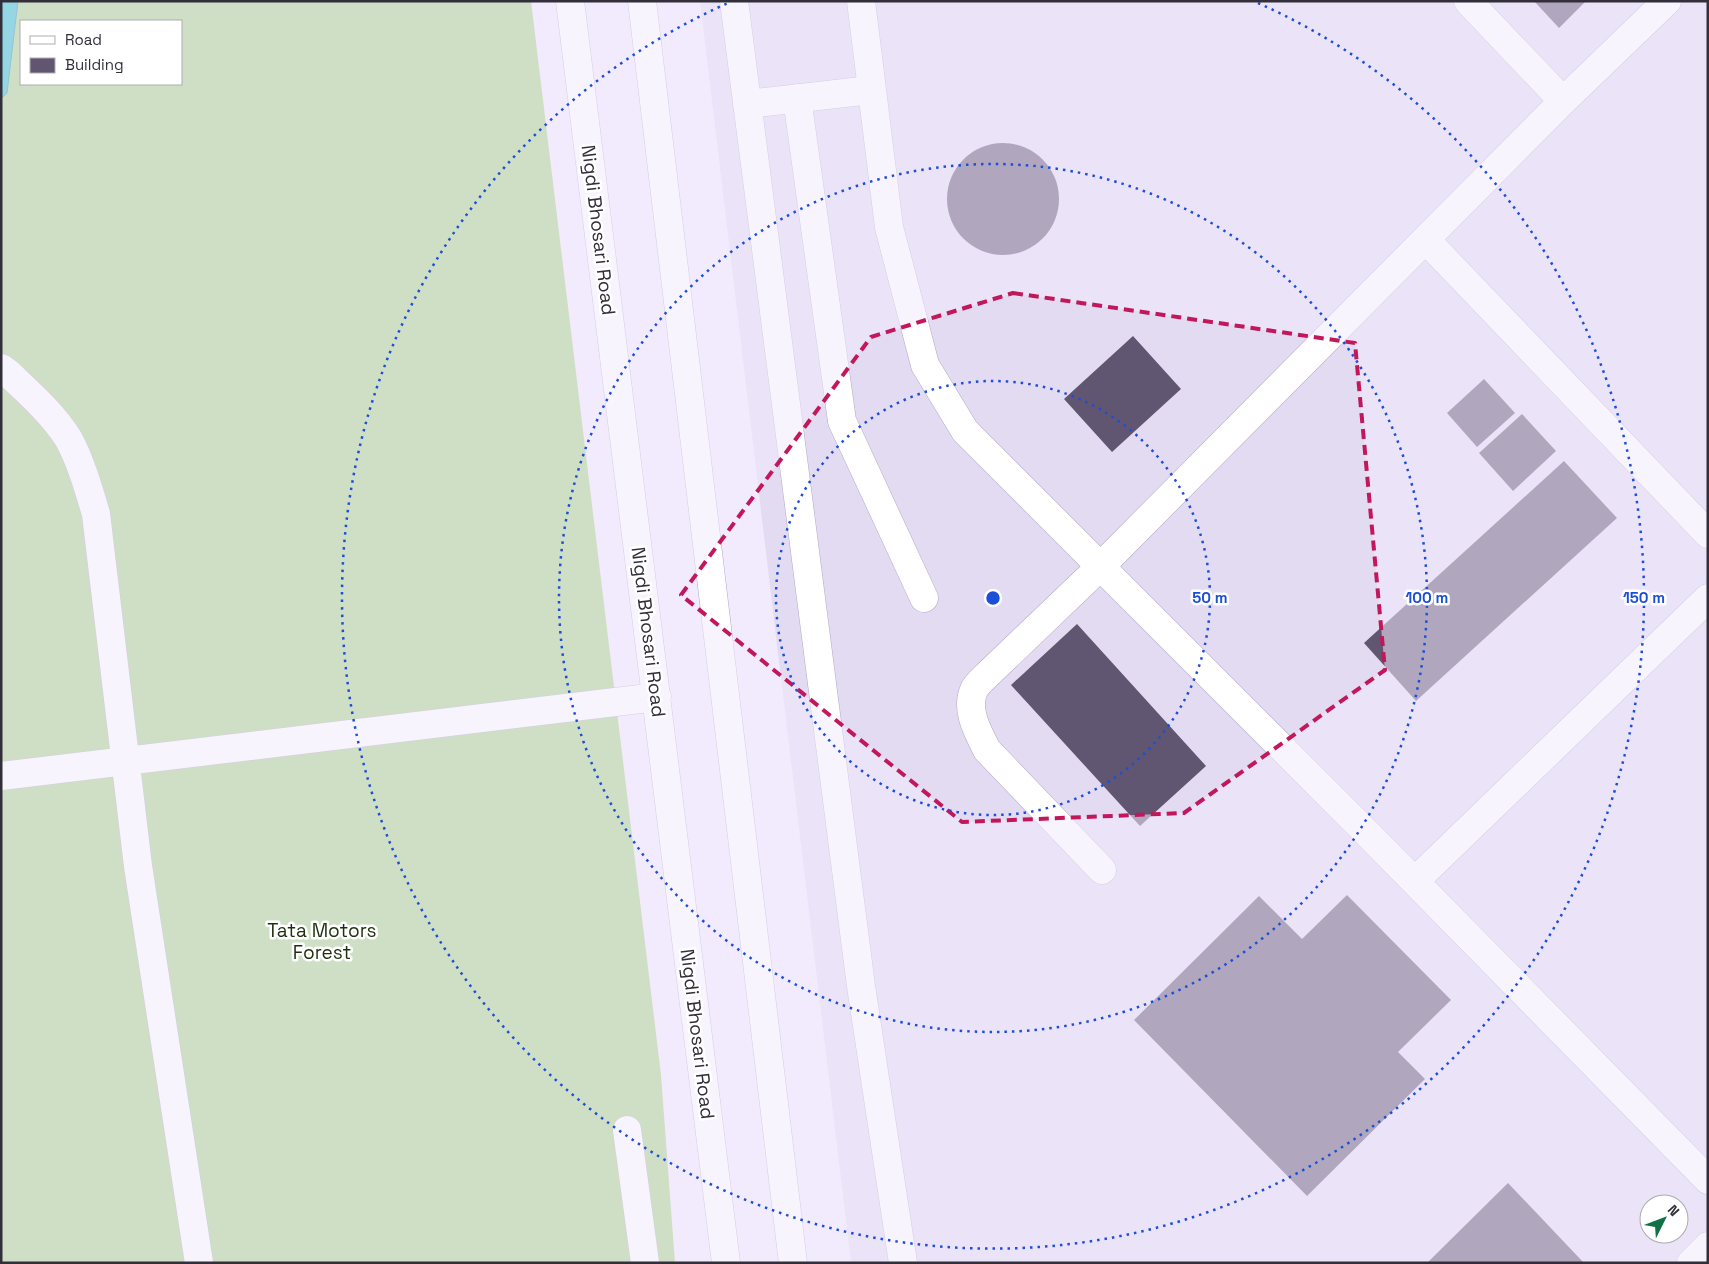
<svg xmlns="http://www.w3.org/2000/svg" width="1709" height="1264" viewBox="0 0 1709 1264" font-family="'Space Grotesk',sans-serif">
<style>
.built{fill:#e3dbf1;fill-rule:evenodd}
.forest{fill:#a3d080;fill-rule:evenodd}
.water{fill:#25bdc8;stroke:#29929d}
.building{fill:#605671}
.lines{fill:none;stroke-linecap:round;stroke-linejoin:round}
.minor-casing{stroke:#b3a9c7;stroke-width:29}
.major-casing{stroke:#b3a9c7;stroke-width:29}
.minor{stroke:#fff;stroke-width:28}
.major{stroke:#fff;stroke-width:28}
.marked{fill:none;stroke:#c2185b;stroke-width:4;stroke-dasharray:10 6;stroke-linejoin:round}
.ring{fill:none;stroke:#1d4ed8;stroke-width:2.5;stroke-dasharray:2.5 5}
.labels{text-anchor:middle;stroke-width:5;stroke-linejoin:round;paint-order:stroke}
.street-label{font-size:19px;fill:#322e3a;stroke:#fff}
.park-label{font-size:19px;fill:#1e2f0e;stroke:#fff}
.centre{fill:#1d4ed8;stroke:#fff;stroke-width:2.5}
.ring-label{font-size:15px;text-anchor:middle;font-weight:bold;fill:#1d4ed8;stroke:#fff;stroke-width:5;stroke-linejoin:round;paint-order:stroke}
</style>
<rect width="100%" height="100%" fill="#f2ebfe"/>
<path class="built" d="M 700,1 L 1708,1 L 1708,1263 L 851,1263 ZM 1649,1204 L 1679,1204 L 1679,1234 L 1649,1234 Z"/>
<path class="forest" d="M 1,1 L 531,1 L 661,1075 L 675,1263 L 1,1263 ZM 21,21 L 181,21 L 181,84 L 21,84 Z"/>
<path class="water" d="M 1,1 L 18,1 L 7,93 L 1,99 Z"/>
<path class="building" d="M 1534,1 L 1586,1 L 1559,28 Z
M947 199a56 56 0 1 1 112 0a56 56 0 1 1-112 0Z
M 1133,336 L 1181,389 L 1112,452 L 1064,399 Z
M 1484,379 L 1515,413 L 1477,447 L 1447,413 Z
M 1522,414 L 1556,451 L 1513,491 L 1479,453 Z
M 1564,461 L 1617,518 L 1416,701 L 1364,643 Z
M 1077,624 L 1206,766 L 1140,826 L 1011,685 Z
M 1347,895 L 1451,1000 L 1398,1052 L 1425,1079 L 1307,1196 L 1134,1020 L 1259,896 L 1302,939 Z
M 1508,1183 L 1584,1263 L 1427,1263 Z"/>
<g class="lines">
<defs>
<path id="minor" d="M 734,1 L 861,986 L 903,1263
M 861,1 L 889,227 L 925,365 L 965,431 L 1362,828 L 1708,1180
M 1468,1 L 1563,101
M 797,98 L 842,421 L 924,598
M 747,104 L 871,90
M 1426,240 L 1708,534
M 1,368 L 8,373 C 29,393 52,413 68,438 C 80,459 89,490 96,514 L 138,866 L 199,1263
M 1,776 L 657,697
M 1102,870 L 987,750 C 978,732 965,710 974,690 C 976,685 983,679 987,675 L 1101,566 L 1563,101 L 1667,1
M 1415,881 L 1708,598
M 627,1130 L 645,1263
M 1691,1263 L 1708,1246"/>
<path id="major" d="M 570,1 L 726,1263
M 642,1 L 793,1263"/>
</defs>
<use href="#minor" class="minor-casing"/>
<use href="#major" class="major-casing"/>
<use href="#minor" class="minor"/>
<use href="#major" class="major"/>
</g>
<path d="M0 0H1709V1264H0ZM 1013,293 L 1355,343 L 1385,670 L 1184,813 L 962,822 L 681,595 L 871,337 Z" fill="#f2ebfe" fill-opacity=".55" fill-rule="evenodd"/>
<path class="marked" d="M 1013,293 L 1355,343 L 1385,670 L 1184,813 L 962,822 L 681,595 L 871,337 Z"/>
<g class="ring">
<circle cx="993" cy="598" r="217"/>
<circle cx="993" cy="598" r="434"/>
<path d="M1258 3A651 651 0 1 1 728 3"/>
</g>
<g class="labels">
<g class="street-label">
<text transform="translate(599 230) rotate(83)" y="7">Nigdi Bhosari Road</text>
<text transform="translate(649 632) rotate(83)" y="7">Nigdi Bhosari Road</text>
<text transform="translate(698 1034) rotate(83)" y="7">Nigdi Bhosari Road</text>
</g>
<g class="park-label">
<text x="322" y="937">Tata Motors<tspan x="322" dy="22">Forest</tspan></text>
</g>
</g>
<circle cx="993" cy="598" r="8" class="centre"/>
<g class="ring-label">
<text x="1210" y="603">50 m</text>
<text x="1427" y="603">100 m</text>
<text x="1644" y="603">150 m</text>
</g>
<rect width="1709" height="1264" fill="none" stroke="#322e3a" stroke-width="5"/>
<rect x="20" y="20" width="162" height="65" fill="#ffffff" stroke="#adabb0"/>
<rect x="30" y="36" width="25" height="8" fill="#ffffff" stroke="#adabb0"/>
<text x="65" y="45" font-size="15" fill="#322e3a">Road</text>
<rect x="30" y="58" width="25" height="15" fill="#605671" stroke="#adabb0"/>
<text x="65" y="70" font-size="15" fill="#322e3a">Building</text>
<g transform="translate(1664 1219) rotate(48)"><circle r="24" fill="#ffffff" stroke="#adabb0"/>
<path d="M0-4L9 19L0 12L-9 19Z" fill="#107046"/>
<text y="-8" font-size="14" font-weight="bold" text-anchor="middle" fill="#322e3a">N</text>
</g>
</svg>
